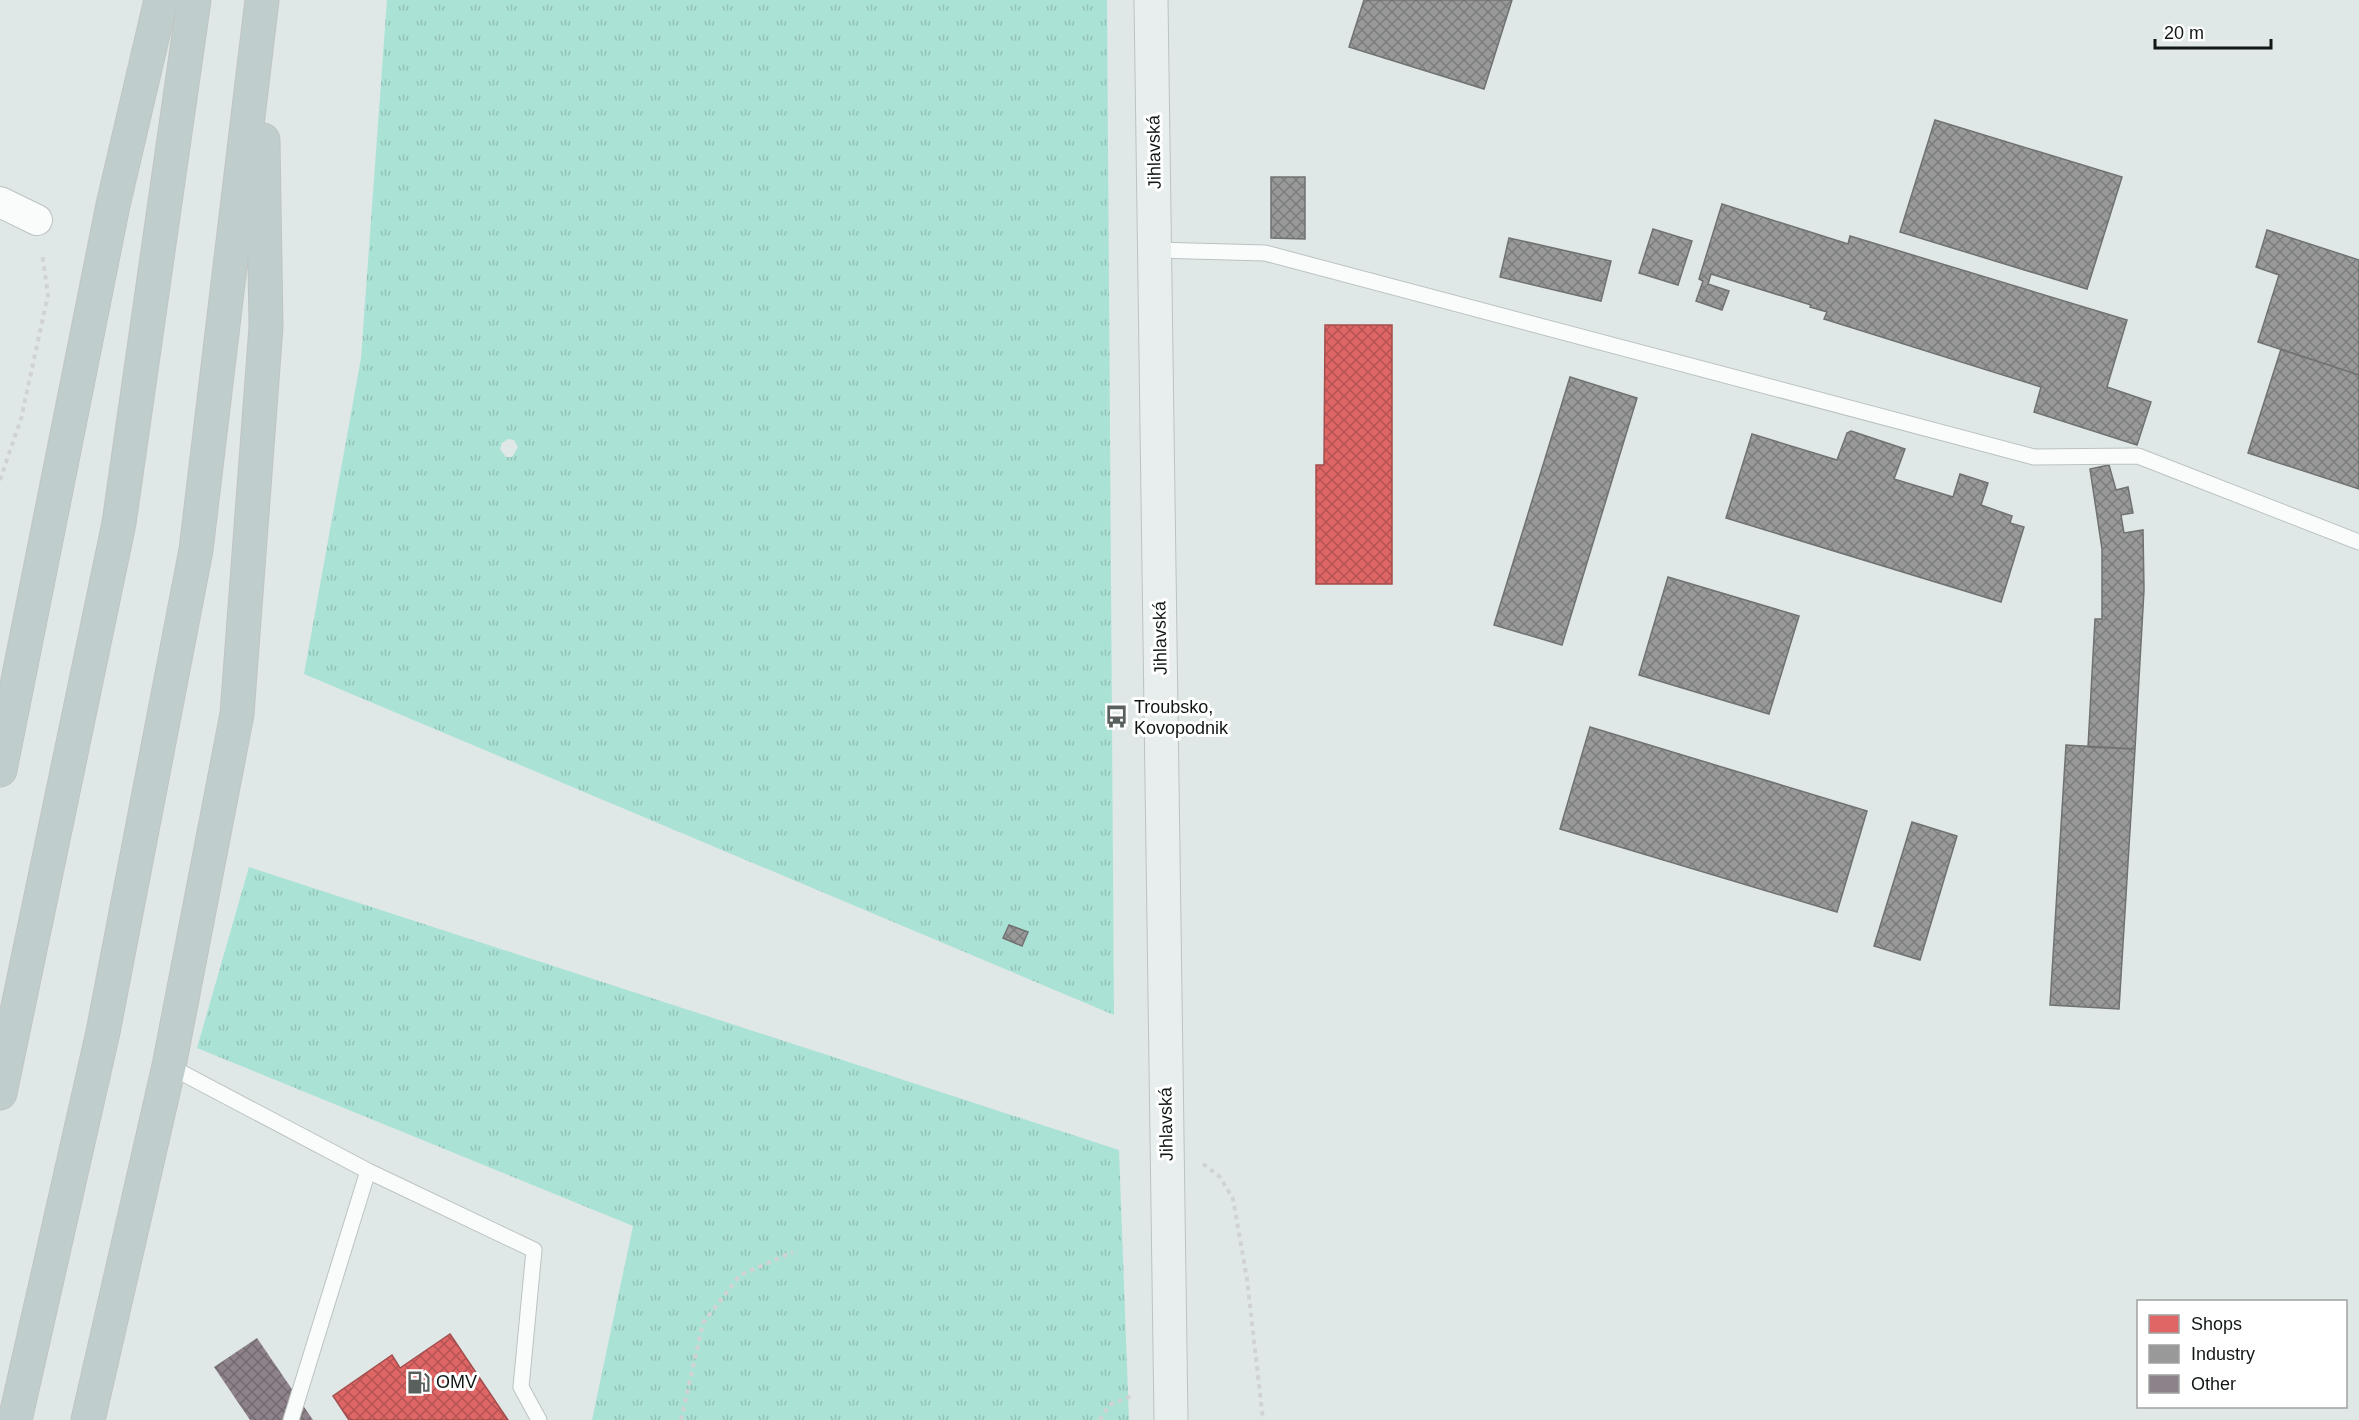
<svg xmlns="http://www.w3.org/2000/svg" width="2359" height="1420" viewBox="0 0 2359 1420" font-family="Arial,sans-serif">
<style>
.grass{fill:url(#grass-tufts);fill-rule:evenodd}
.shops{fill:url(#shops-cross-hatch);stroke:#a24e4e;stroke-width:1.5}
.industry{fill:url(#industry-cross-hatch);stroke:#707271;stroke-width:1.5}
.building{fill:url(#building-cross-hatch)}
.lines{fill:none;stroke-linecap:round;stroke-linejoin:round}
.lane-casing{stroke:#bbc3c1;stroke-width:17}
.street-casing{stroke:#bbc3c1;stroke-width:32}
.secondary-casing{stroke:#bbc3c1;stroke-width:35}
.highway-casing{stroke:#c0c4c3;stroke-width:35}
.path{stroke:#d1d3d2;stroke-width:4;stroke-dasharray:4.5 4.5;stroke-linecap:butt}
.lane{stroke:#fafcfb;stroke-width:15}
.street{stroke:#fafcfb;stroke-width:30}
.secondary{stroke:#e8eded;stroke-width:33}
.highway{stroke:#bfcecc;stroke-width:33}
.labels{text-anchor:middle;stroke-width:6;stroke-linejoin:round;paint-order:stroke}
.street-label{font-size:18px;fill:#111715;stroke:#fff}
.poi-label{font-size:18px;fill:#111715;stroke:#fff;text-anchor:start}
</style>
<defs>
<pattern id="grass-tufts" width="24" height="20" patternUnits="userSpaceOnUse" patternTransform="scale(1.5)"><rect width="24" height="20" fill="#abe2d6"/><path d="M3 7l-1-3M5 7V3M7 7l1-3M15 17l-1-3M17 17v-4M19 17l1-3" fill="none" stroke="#92c1b7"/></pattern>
<pattern id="shops-cross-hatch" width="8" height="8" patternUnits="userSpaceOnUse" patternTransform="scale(1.5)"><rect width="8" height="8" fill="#e06666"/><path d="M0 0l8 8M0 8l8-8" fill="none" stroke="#b45353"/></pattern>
<pattern id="industry-cross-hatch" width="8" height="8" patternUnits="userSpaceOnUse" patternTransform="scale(1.5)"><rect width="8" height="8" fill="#999"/><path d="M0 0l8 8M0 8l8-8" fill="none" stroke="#7b7c7c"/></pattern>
<pattern id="building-cross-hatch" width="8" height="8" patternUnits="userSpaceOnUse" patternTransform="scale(1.5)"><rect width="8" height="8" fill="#8e828a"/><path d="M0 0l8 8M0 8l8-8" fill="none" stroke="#736970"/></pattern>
</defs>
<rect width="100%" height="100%" fill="#dfe8e6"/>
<path class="grass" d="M 387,0 L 1107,0 L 1114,1015 L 304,674 L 361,358 ZM 508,439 L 514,440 L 518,447 L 512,457 L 506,457 L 500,449 L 502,443 Z
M 249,867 L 1119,1150 L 1129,1420 L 592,1420 L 633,1226 L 197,1048 Z"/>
<path class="shops" d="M 1325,325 L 1392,325 L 1392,584 L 1316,584 L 1316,465 L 1324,465 Z
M 450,1334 L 508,1420 L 349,1420 L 333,1396 L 392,1355 L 400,1368 Z"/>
<path class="industry" d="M 1364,0 L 1512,0 L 1484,89 L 1349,47 Z
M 1935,120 L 2122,177 L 2087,289 L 1900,232 Z
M 1271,177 L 1305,177 L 1305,239 L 1271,238 Z
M 1722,204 L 1848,244 L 1850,236 L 2127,320 L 2107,387 L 2151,402 L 2137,445 L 2034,412 L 2041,387 L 1824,319 L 1827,312 L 1810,307 L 1811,305 L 1711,274 L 1708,284 L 1729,291 L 1722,310 L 1696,301 L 1703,281 L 1699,279 Z
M 1653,229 L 1692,241 L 1678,285 L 1639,273 Z
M 2267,230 L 2359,260 L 2359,375 L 2258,342 L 2279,275 L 2256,267 Z
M 1509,238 L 1611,261 L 1601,301 L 1500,277 Z
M 2281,349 L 2359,375 L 2359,489 L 2248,453 Z
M 1570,377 L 1637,398 L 1562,645 L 1494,625 Z
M 1851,431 L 1905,449 L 1894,479 L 1953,497 L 1960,474 L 1988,483 L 1981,505 L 2012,516 L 2010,523 L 2024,527 L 2001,602 L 1726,518 L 1752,434 L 1837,460 L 1847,433 Z
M 2109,465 L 2116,490 L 2128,487 L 2133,513 L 2121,515 L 2124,533 L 2143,530 L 2144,590 L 2135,749 L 2088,747 L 2095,619 L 2102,619 L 2102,549 L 2090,469 Z
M 1668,577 L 1799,616 L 1769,714 L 1639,675 Z
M 1590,727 L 1867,811 L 1837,912 L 1560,829 Z
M 2066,745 L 2135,749 L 2119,1009 L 2050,1005 Z
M 1912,822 L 1957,836 L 1920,960 L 1874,946 Z
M 1009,925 L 1028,932 L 1022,946 L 1003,938 Z"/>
<path class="building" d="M 257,1338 L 313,1420 L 250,1420 L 214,1367 Z"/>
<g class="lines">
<defs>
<path id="lane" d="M 1155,250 L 1265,253 L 2034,457 L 2138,456 L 2359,542
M 169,1066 L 368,1171 L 291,1420
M 368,1171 L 534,1250 L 521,1387 L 539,1420"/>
<path id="street" d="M 0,202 L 37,220"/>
<path id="secondary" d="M 1151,0 L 1171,1420"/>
<path id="highway" d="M 0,770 L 113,205 L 161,0
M 0,1093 L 119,523 L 194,0
M 15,1420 L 103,1032 L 196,550 L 262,0
M 88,1420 L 169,1066 L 237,714 L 266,327 L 263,140"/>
</defs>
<use href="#lane" class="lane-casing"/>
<use href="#street" class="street-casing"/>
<use href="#secondary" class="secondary-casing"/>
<use href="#highway" class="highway-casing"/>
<path class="path" d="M 0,480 L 21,419 L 48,295 L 42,253
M 1203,1164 L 1220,1177 L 1233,1199 L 1247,1279 L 1263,1420
M 681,1420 L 703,1323 L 740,1275 L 793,1252
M 1100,1420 L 1109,1405 L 1134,1395"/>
<use href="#lane" class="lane"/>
<use href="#street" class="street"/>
<use href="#secondary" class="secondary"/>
<use href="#highway" class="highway"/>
</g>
<defs>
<symbol id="bus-bare" viewBox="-9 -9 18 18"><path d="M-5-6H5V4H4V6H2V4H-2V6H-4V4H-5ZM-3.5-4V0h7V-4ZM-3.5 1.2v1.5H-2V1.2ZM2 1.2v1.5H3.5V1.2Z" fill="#59605e" stroke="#fff" stroke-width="2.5" paint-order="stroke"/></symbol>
<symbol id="fuel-bare" viewBox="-9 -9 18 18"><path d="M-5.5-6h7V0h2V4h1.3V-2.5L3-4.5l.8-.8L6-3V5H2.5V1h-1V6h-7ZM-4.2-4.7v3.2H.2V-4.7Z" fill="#59605e" stroke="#fff" stroke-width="2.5" paint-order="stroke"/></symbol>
</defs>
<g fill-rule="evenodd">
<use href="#bus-bare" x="1100" y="700" width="33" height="33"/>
<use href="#fuel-bare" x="402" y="1366" width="33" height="33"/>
</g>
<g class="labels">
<g class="street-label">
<text transform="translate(1154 152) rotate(-91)" y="6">Jihlavská</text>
<text transform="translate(1160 638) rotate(-91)" y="6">Jihlavská</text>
<text transform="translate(1166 1124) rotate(-91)" y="6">Jihlavská</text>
</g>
<g class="poi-label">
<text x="1134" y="713">Troubsko,<tspan x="1134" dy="21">Kovopodnik</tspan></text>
<text x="436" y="1388">OMV</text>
</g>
</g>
<rect x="2137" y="1300" width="210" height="108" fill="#ffffff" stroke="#a0a2a1" stroke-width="1.5"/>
<rect x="2149" y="1315" width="30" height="18" fill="#e06666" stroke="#a0a2a1" stroke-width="1.5"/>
<text x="2191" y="1330" font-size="18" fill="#111715">Shops</text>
<rect x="2149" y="1345" width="30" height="18" fill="#999999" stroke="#a0a2a1" stroke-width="1.5"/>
<text x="2191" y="1360" font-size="18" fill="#111715">Industry</text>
<rect x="2149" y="1375" width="30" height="18" fill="#8e828a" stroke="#a0a2a1" stroke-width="1.5"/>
<text x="2191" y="1390" font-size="18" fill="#111715">Other</text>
<path d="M2155 39v9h116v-9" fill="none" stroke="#111715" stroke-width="3"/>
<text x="2164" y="39" font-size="18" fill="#111715" stroke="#ffffff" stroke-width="4.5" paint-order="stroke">20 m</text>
</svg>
